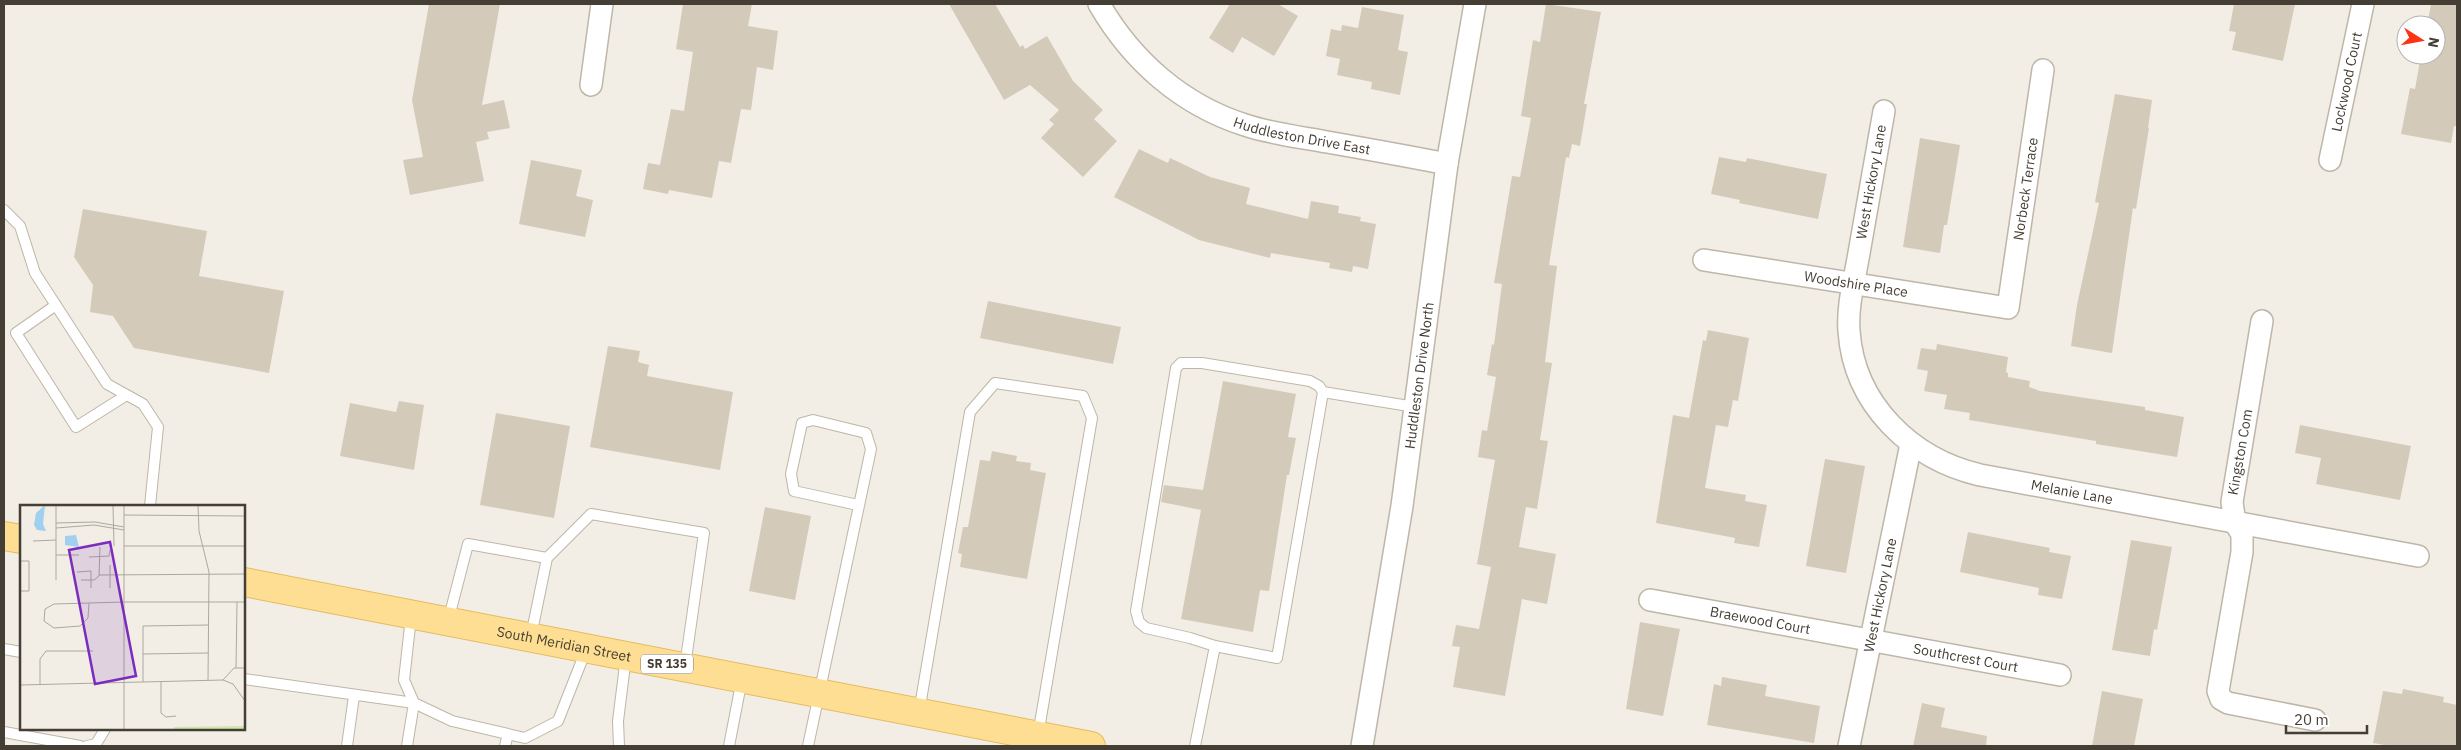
<svg xmlns="http://www.w3.org/2000/svg" width="2461" height="750" viewBox="0 0 2461 750" font-family="'IBM Plex Sans',sans-serif">
<style>
.building{fill:#d4caba}
.lines{fill:none;stroke-linecap:round;stroke-linejoin:round}
.service-casing{stroke:#beb6a7;stroke-width:12}
.minor-casing{stroke:#beb6a7;stroke-width:24}
.primary-casing{stroke:#e4bb61;stroke-width:30}
.service{stroke:#fff;stroke-width:10}
.minor{stroke:#fff;stroke-width:21}
.primary{stroke:#fede92;stroke-width:28}
.labels{text-anchor:middle;stroke-width:4.5;stroke-linejoin:round;paint-order:stroke}
.shield{fill:#fff;stroke:#7d7871;stroke-width:1}
.shield-label{font-size:12px;font-weight:bold;fill:#453e34}
.street-label{font-size:14px;fill:#453e34;stroke:#fff}
.inset-road{fill:none;stroke:#ada89e;stroke-width:1}
.view{fill:#7b2cbf;fill-opacity:0.15;stroke:#7b2cbf;stroke-width:2.5}
.inset-edge{fill:none;stroke:#453e34;stroke-width:2.5}
</style>
<rect width="100%" height="100%" fill="#f2eee5"/>
<path class="building" d="M 429,4 L 500,4 L 482,105 L 504,100 L 510,128 L 487,132 L 489,139 L 476,142 L 484,181 L 410,195 L 403,160 L 423,157 L 412,100 Z
M 683,4 L 752,4 L 748,26 L 778,31 L 773,70 L 757,67 L 751,110 L 741,109 L 731,163 L 719,161 L 712,198 L 669,190 L 668,194 L 643,189 L 648,163 L 660,165 L 671,109 L 684,111 L 693,52 L 676,49 Z
M 949,4 L 995,4 L 1020,47 L 1023,45 L 1025,49 L 1047,36 L 1073,81 L 1103,110 L 1094,119 L 1117,141 L 1083,177 L 1041,138 L 1054,124 L 1049,120 L 1059,110 L 1030,85 L 1004,100 Z
M 1230,4 L 1278,4 L 1298,16 L 1274,56 L 1242,37 L 1233,53 L 1209,38 Z
M 1546,4 L 1601,12 L 1584,104 L 1587,104 L 1580,146 L 1572,144 L 1569,158 L 1566,157 L 1549,265 L 1557,266 L 1545,362 L 1552,363 L 1540,440 L 1548,441 L 1537,509 L 1526,507 L 1519,547 L 1556,554 L 1547,604 L 1522,599 L 1505,696 L 1453,687 L 1460,647 L 1452,646 L 1456,625 L 1479,629 L 1491,567 L 1477,564 L 1495,460 L 1478,457 L 1482,430 L 1487,431 L 1496,377 L 1487,375 L 1492,344 L 1494,345 L 1502,284 L 1494,283 L 1512,176 L 1520,177 L 1531,118 L 1521,116 L 1533,40 L 1540,42 Z
M 2234,4 L 2295,4 L 2283,61 L 2232,50 L 2236,32 L 2229,31 Z
M 2431,4 L 2457,4 L 2457,126 L 2454,126 L 2451,143 L 2401,134 L 2410,88 L 2415,89 L 2421,55 L 2436,55 L 2436,25 L 2427,25 Z
M 1362,7 L 1404,15 L 1398,50 L 1408,52 L 1400,95 L 1371,89 L 1372,82 L 1337,75 L 1340,59 L 1326,56 L 1331,29 L 1341,31 L 1342,25 L 1358,28 Z
M 2115,94 L 2152,100 L 2148,128 L 2149,128 L 2136,209 L 2133,208 L 2112,353 L 2071,346 L 2077,305 L 2099,203 L 2095,202 Z
M 1920,138 L 1960,145 L 1947,225 L 1944,225 L 1940,253 L 1903,247 Z
M 1139,149 L 1168,163 L 1170,158 L 1210,177 L 1250,188 L 1246,204 L 1308,219 L 1311,201 L 1339,206 L 1338,213 L 1361,217 L 1360,221 L 1376,224 L 1368,269 L 1353,266 L 1352,272 L 1329,268 L 1330,263 L 1271,253 L 1270,258 L 1199,240 L 1114,197 Z
M 1719,157 L 1746,162 L 1747,158 L 1827,174 L 1818,219 L 1739,203 L 1740,200 L 1711,194 Z
M 531,160 L 582,170 L 576,196 L 593,200 L 585,237 L 519,224 Z
M 83,209 L 207,231 L 199,276 L 284,291 L 269,373 L 134,348 L 113,316 L 90,312 L 93,285 L 74,257 Z
M 988,301 L 1121,327 L 1113,364 L 980,338 Z
M 1708,330 L 1749,338 L 1738,401 L 1733,400 L 1728,427 L 1716,425 L 1705,488 L 1746,495 L 1745,501 L 1767,505 L 1759,547 L 1734,543 L 1735,538 L 1656,523 L 1673,415 L 1689,418 L 1703,340 L 1706,341 Z
M 1937,344 L 2008,357 L 2006,372 L 2008,373 L 2008,377 L 2030,381 L 2029,387 L 2040,391 L 2145,407 L 2145,410 L 2184,417 L 2177,457 L 2096,444 L 2096,441 L 1969,420 L 1970,413 L 1944,409 L 1947,395 L 1924,391 L 1928,371 L 1917,369 L 1921,348 L 1936,350 Z
M 608,346 L 640,351 L 638,362 L 649,365 L 647,376 L 733,392 L 720,470 L 590,447 Z
M 1223,381 L 1296,394 L 1288,437 L 1296,438 L 1289,475 L 1287,475 L 1269,591 L 1260,590 L 1253,632 L 1181,619 L 1201,510 L 1161,502 L 1164,485 L 1203,490 Z
M 399,401 L 424,405 L 414,470 L 340,456 L 350,403 L 396,412 Z
M 496,413 L 570,426 L 554,518 L 480,505 Z
M 2300,425 L 2411,446 L 2400,500 L 2316,484 L 2321,458 L 2295,453 Z
M 992,451 L 1017,456 L 1016,461 L 1031,463 L 1030,470 L 1046,473 L 1027,579 L 960,567 L 962,554 L 958,553 L 963,527 L 968,527 L 980,460 L 990,461 Z
M 1825,459 L 1865,466 L 1846,573 L 1806,566 Z
M 765,507 L 811,516 L 795,600 L 749,591 Z
M 1968,532 L 2050,548 L 2049,552 L 2071,556 L 2062,599 L 2038,595 L 2039,588 L 1960,572 Z
M 2131,540 L 2172,547 L 2157,630 L 2154,629 L 2150,656 L 2112,650 Z
M 1640,622 L 1680,629 L 1663,716 L 1626,709 Z
M 1722,677 L 1767,685 L 1765,696 L 1820,706 L 1814,743 L 1707,725 L 1714,684 L 1721,686 Z
M 2403,689 L 2444,697 L 2443,702 L 2457,705 L 2457,746 L 2391,746 L 2373,743 L 2383,691 L 2402,694 Z
M 2102,691 L 2143,699 L 2134,746 L 2092,746 Z
M 1922,703 L 1945,708 L 1941,727 L 1987,736 L 1986,746 L 1913,746 Z"/>
<g class="lines">
<defs>
<path id="service" d="M 4,210 L 20,226 L 35,273 L 107,384 L 143,404 L 158,427 L 150,506
M 56,305 L 16,333 L 76,427 L 125,396
M 411,617 L 404,680 L 414,703 L 452,721 L 525,738 L 558,721 L 586,650
M 448,621 L 468,544 L 547,558 L 591,514 L 704,533 L 685,666
M 531,636 L 547,558
M 1215,646 L 1190,638 L 1146,628 L 1139,622 L 1136,611 L 1176,368 L 1181,363 L 1202,363 L 1310,381 L 1319,386 L 1323,392
M 4,649 L 21,652
M 244,679 L 414,703 L 407,746
M 919,712 L 970,412 L 995,383 L 1083,396 L 1092,418 L 1038,735
M 4,732 L 80,746
M 87,746 L 96,744 L 105,729
M 347,746 L 354,696
M 505,746 L 508,734
M 619,746 L 618,721 L 626,657
M 729,746 L 742,679
M 808,746 L 871,449 L 866,433 L 813,420 L 802,423 L 791,474 L 794,491 L 858,505
M 1195,746 L 1215,646 L 1277,658 L 1323,392 L 1415,407"/>
<g id="minor">
<path id="s1" d="M 1099,4 C 1132,61 1182,105 1245,125 C 1272,134 1300,137 1327,142 C 1367,149 1407,156 1447,164"/>
<path d="M 591,85 L 602,4"/>
<path id="s2" d="M 1884,111 C 1876,158 1867,205 1859,253 C 1855,278 1847,305 1849,331 C 1854,405 1912,459 1980,475 L 2418,556"/>
<path id="s3" d="M 2330,160 L 2363,4"/>
<path id="s4" d="M 1704,260 L 2008,308 L 2043,70"/>
<path d="M 2262,321 L 2232,502 L 2235,523 L 2242,534 L 2242,552 L 2218,691 L 2221,699 L 2228,703 L 2315,720"/>
<path id="s5" d="M 1650,600 L 2060,675"/>
<path id="s6" d="M 1362,746 L 1402,506 L 1447,164 L 1475,4"/>
<path id="s7" d="M 1849,746 L 1911,444"/>
</g>
<g id="primary">
<path d="M 4,536 L 21,539"/>
<path id="s8" d="M 244,582 L 1091,746"/>
</g>
</defs>
<use href="#service" class="service-casing"/>
<use href="#minor" class="minor-casing"/>
<use href="#primary" class="primary-casing"/>
<use href="#service" class="service"/>
<use href="#minor" class="minor"/>
<use href="#primary" class="primary"/>
</g>
<g class="labels">
<rect class="shield" x="641" y="654.5" width="52" height="19" rx="4"/>
<g class="shield-label">
<text x="667" y="668">SR 135</text>
</g>
<g class="street-label">
<text dy="5" stroke="none"><textPath href="#s3" startOffset="80">Lockwood Court</textPath></text>
<text dy="5" stroke="none"><textPath href="#s1" startOffset="252">Huddleston Drive East</textPath></text>
<text transform="translate(1871 182) rotate(-80)" y="5">West Hickory Lane</text>
<text dy="5" stroke="none"><textPath href="#s4" startOffset="428">Norbeck Terrace</textPath></text>
<text dy="5" stroke="none"><textPath href="#s4" startOffset="154">Woodshire Place</textPath></text>
<text dy="5" stroke="none"><textPath href="#s6" startOffset="375">Huddleston Drive North</textPath></text>
<text transform="translate(2240 452) rotate(-80)" y="5">Kingston Com</text>
<text dy="5" stroke="none"><textPath href="#s2" startOffset="525">Melanie Lane</textPath></text>
<text dy="5" stroke="none"><textPath href="#s7" startOffset="154">West Hickory Lane</textPath></text>
<text dy="5" stroke="none"><textPath href="#s5" startOffset="112">Braewood Court</textPath></text>
<text dy="5" stroke="none"><textPath href="#s8" startOffset="326">South Meridian Street</textPath></text>
<text dy="5" stroke="none"><textPath href="#s5" startOffset="321">Southcrest Court</textPath></text>
</g>
</g>
<g transform="translate(20 505)">
<rect width="225" height="225" fill="#f2eee5"/>
<path d="M 225,221 L 225,225 L 154,225 L 154,222 Z" fill="#cee7ad"/>
<path d="M 25,0 L 23,19 L 26,26 L 17,25 L 14,20 L 16,8 ZM 56,30 L 59,42 L 45,40 L 45,31 Z" fill="#a0d0f0"/>
<path class="inset-road" d="M 93,0 L 94,41M 104,0 L 104,225M 178,0 L 179,26 L 189,67 L 188,176M 104,10 L 225,11M 36,18 L 75,17 L 104,22M 36,23 L 74,20 L 104,25M 13,36 L 36,35M 104,41 L 225,41M 36,50 L 59,50M 69,52 L 89,51 L 90,45M 0,56 L 9,56 L 9,86 L 0,86M 90,60 L 90,83M 57,67 L 71,66 L 71,83M 79,70 L 225,69M 36,75 L 36,0M 61,75 L 74,75 L 79,71 L 80,42M 69,98 L 68,113 L 60,121 L 34,123 L 24,116 L 25,104 L 34,99 L 104,97 L 225,97M 0,117 L 0,153M 123,149 L 188,148M 216,163 L 217,97M 203,175 L 214,163 L 225,163M 123,177 L 123,121 L 188,120M 141,177 L 141,208 L 146,212 L 156,211M 20,179 L 20,154 L 26,146 L 73,146M 0,180 L 203,175 L 213,179 L 225,196M 30,225 L 92,225"/>
<path class="view" d="M 90,37 L 116,171 L 75,179 L 49,45 Z"/>
<rect width="225" height="225" class="inset-edge"/>
</g>
<rect width="2461" height="750" fill="none" stroke="#453e34" stroke-width="10"/>
<g transform="translate(2421 40) rotate(101)"><circle r="24" fill="#ffffff" stroke="#b5b2ae"/>
<path d="M0-4L9 19L0 12L-9 19Z" fill="#fb3413"/>
<text y="-8" font-size="14" font-weight="bold" text-anchor="middle" fill="#453e34">N</text>
</g>
<path d="M2286 725v8h81v-8" fill="none" stroke="#453e34" stroke-width="2.5"/>
<text x="2294" y="725" font-size="15" fill="#453e34" stroke="#ffffff" stroke-width="4" paint-order="stroke">20 m</text>
</svg>
